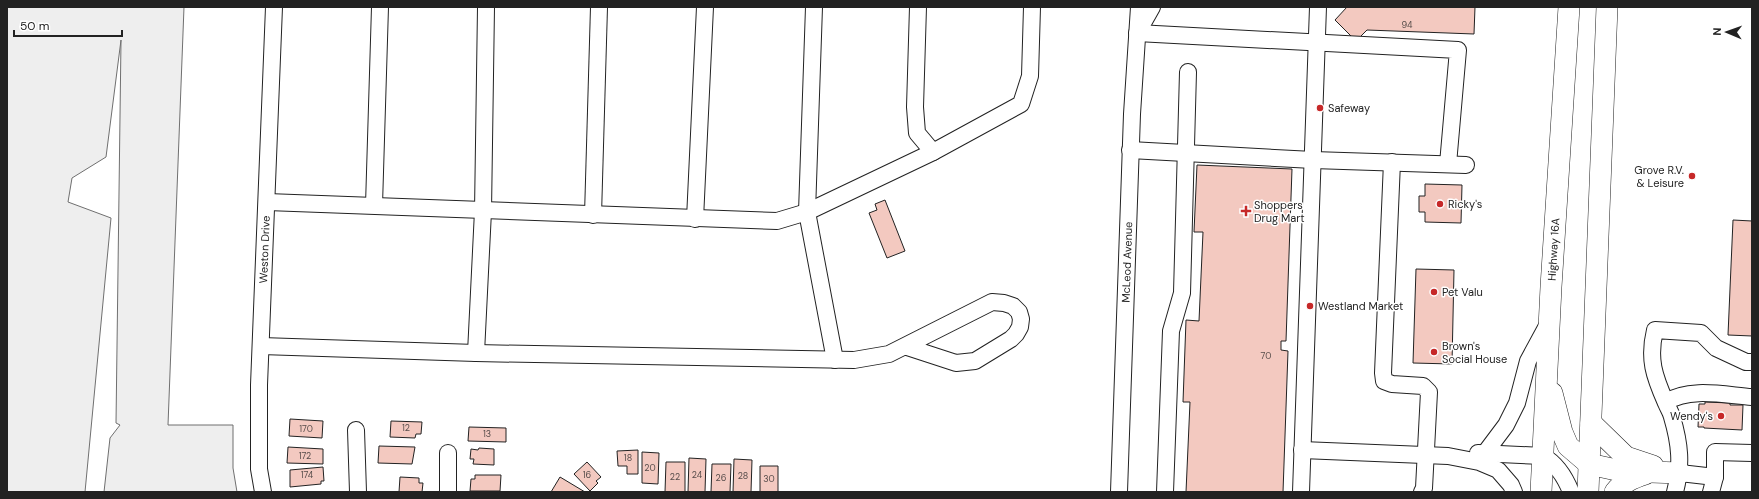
<svg xmlns="http://www.w3.org/2000/svg" width="1759" height="499" viewBox="0 0 1759 499" font-family="'DM Sans',sans-serif">
<style>
.green{fill:#eee;stroke:#6f6f6f}
.building{fill:#f3c9c0;stroke:#222}
.lines{fill:none;stroke-linecap:round;stroke-linejoin:round}
.minor-casing{stroke:#222;stroke-width:18}
.major-casing{stroke:#222;stroke-width:22}
.minor{stroke:#fff;stroke-width:16}
.major{stroke:#fff;stroke-width:21}
.poi-dot{fill:#c62828;stroke:#fff;stroke-width:1.5}
.labels{text-anchor:middle;stroke-width:3;stroke-linejoin:round;paint-order:stroke}
.number-label{font-size:9px;fill:#564c4a}
.poi-label{font-size:11px;fill:#222;stroke:#fff;text-anchor:start}
.street-label{font-size:11px;fill:#222;stroke:#fff}
</style>
<rect width="100%" height="100%" fill="#fff"/>
<path class="green" d="M 7,7 L 184,7 L 168,425 L 233,425 L 233,468 L 237,492 L 104,492 L 110,438 L 120,425 L 116,423 L 121,40 L 106,157 L 72,178 L 68,202 L 111,218 L 85,492 L 7,492 Z"/>
<path class="building" d="M 1347,7 L 1475,7 L 1474,34 L 1367,30 L 1356,41 L 1335,20 Z
M 1197,165 L 1292,169 L 1286,341 L 1281,341 L 1281,350 L 1288,351 L 1283,492 L 1186,492 L 1190,402 L 1183,402 L 1186,320 L 1199,321 L 1203,232 L 1194,232 Z
M 1425,184 L 1462,185 L 1461,223 L 1425,222 L 1425,212 L 1419,212 L 1419,196 L 1425,196 Z
M 885,200 L 905,251 L 887,258 L 869,213 L 877,210 L 875,204 Z
M 1733,220 L 1752,221 L 1752,336 L 1728,335 Z
M 1416,269 L 1454,270 L 1452,364 L 1413,363 Z
M 1705,402 L 1730,403 L 1730,405 L 1743,405 L 1742,430 L 1704,428 L 1704,427 L 1698,427 L 1699,404 L 1705,404 Z
M 290,419 L 323,421 L 322,438 L 289,436 Z
M 391,421 L 422,422 L 421,434 L 416,434 L 415,438 L 390,437 Z
M 469,427 L 506,428 L 506,442 L 468,441 Z
M 379,446 L 415,447 L 412,464 L 378,463 Z
M 288,447 L 323,449 L 323,464 L 287,463 Z
M 479,448 L 494,449 L 494,465 L 473,464 L 474,459 L 470,459 L 471,449 L 478,450 Z
M 638,450 L 638,474 L 627,474 L 627,466 L 618,466 L 617,451 Z
M 642,452 L 659,453 L 658,484 L 642,483 Z
M 689,458 L 706,459 L 705,492 L 688,492 Z
M 734,459 L 752,460 L 751,492 L 733,492 Z
M 587,462 L 601,477 L 596,481 L 598,483 L 590,491 L 574,474 Z
M 666,462 L 685,462 L 685,492 L 665,492 Z
M 712,464 L 731,464 L 730,492 L 711,492 Z
M 760,466 L 778,466 L 778,492 L 760,492 Z
M 323,467 L 324,481 L 321,481 L 321,484 L 290,487 L 290,470 Z
M 475,475 L 501,475 L 500,491 L 470,491 L 471,479 L 475,479 Z
M 400,477 L 419,478 L 419,483 L 423,483 L 422,492 L 399,492 Z
M 560,477 L 585,492 L 551,492 Z"/>
<g class="lines">
<defs>
<g id="minor">
<path d="M 814,7 L 807,212 L 835,360"/>
<path d="M 918,7 L 915,107 L 917,133 L 933,152"/>
<path d="M 1139,30 L 1152,7"/>
<path d="M 1137,33 L 1458,50 L 1448,164"/>
<path d="M 1130,150 L 1313,160 L 1466,165"/>
<path d="M 1392,162 L 1383,373 L 1384,381 L 1392,384 L 1423,386 L 1429,392 L 1424,488 L 1422,492"/>
<path d="M 267,202 L 777,221 L 807,212 L 933,152 L 1021,104 L 1030,76 L 1032,7"/>
<path d="M 374,205 L 380,7"/>
<path d="M 593,215 L 599,7"/>
<path d="M 695,219 L 705,7"/>
<path d="M 261,346 L 476,353 L 854,360 L 889,354 L 992,302 L 1004,303 L 1013,306 L 1019,312 L 1021,319 L 1020,327 L 1016,334 L 1011,339 L 975,361 L 956,363 L 907,347"/>
<path d="M 476,353 L 483,211 L 486,7"/>
<path d="M 1666,402 C 1690,387 1724,395 1752,397"/>
<path d="M 356,430 L 358,492"/>
<path d="M 1302,450 L 1448,456 L 1479,462 L 1498,470 L 1511,485 L 1514,492"/>
<path d="M 1478,453 L 1543,456 C 1557,464 1565,477 1571,492"/>
<path d="M 1485,453 L 1506,425 L 1517,403 L 1528,361 L 1548,324"/>
<path d="M 1680,473 L 1715,477"/>
<path id="s1" d="M 263,492 L 259,469 L 259,385 L 274,7"/>
<path d="M 448,492 L 448,453"/>
<path id="s2" d="M 1119,492 L 1132,114 L 1139,7"/>
<path d="M 1165,492 L 1171,331 L 1182,293 L 1188,72"/>
<path d="M 1301,492 L 1318,7"/>
<path d="M 1675,492 C 1682,465 1680,444 1672,417 C 1671,412 1668,408 1666,403 C 1654,376 1648,359 1655,330 L 1701,333 L 1716,348 L 1746,362 L 1752,362"/>
<path d="M 1711,492 L 1715,477 L 1715,452 L 1752,453"/>
</g>
<g id="major">
<path d="M 1552,393 L 1562,432 L 1568,446 L 1589,464 L 1621,471 L 1680,473"/>
<path d="M 1591,423 L 1626,457 L 1653,466"/>
<path id="s3" d="M 1541,492 L 1551,287 L 1569,7"/>
<path d="M 1588,492 L 1607,7"/>
<path d="M 1615,492 C 1623,482 1633,478 1645,474"/>
</g>
</defs>
<use href="#minor" class="minor-casing"/>
<use href="#major" class="major-casing"/>
<use href="#minor" class="minor"/>
<use href="#major" class="major"/>
</g>
<g class="poi-dot">
<circle cx="1320" cy="108" r="4"/>
<circle cx="1692" cy="176" r="4"/>
<circle cx="1440" cy="204" r="4"/>
<path d="M1244 205h4v4h4v4h-4v4h-4v-4h-4v-4h4z"/>
<circle cx="1434" cy="292" r="4"/>
<circle cx="1310" cy="306" r="4"/>
<circle cx="1434" cy="352" r="4"/>
<circle cx="1721" cy="416" r="4"/>
</g>
<g class="labels">
<g class="number-label">
<text x="1407" y="28">94</text>
<text x="1266" y="359">70</text>
<text x="406" y="431">12</text>
<text x="306" y="432">170</text>
<text x="487" y="437">13</text>
<text x="305" y="459">172</text>
<text x="628" y="461">18</text>
<text x="650" y="471">20</text>
<text x="307" y="478">174</text>
<text x="587" y="478">16</text>
<text x="697" y="478">24</text>
<text x="743" y="479">28</text>
<text x="675" y="480">22</text>
<text x="721" y="481">26</text>
<text x="769" y="482">30</text>
</g>
<g class="poi-label">
<text x="1328" y="112">Safeway</text>
<text x="1684" y="174" text-anchor="end">Grove R.V.<tspan x="1684" dy="13">&amp; Leisure</tspan></text>
<text x="1448" y="208">Ricky's</text>
<text x="1254" y="209">Shoppers<tspan x="1254" dy="13">Drug Mart</tspan></text>
<text x="1442" y="296">Pet Valu</text>
<text x="1318" y="310">Westland Market</text>
<text x="1442" y="350">Brown's<tspan x="1442" dy="13">Social House</tspan></text>
<text x="1713" y="420" text-anchor="end">Wendy's</text>
</g>
<g class="street-label">
<text dy="4" stroke="none"><textPath href="#s3" startOffset="243">Highway 16A</textPath></text>
<text dy="4" stroke="none"><textPath href="#s1" startOffset="243">Weston Drive</textPath></text>
<text dy="4" stroke="none"><textPath href="#s2" startOffset="230">McLeod Avenue</textPath></text>
</g>
</g>
<rect width="1759" height="499" fill="none" stroke="#222222" stroke-width="16"/>
<g transform="translate(1727 32) rotate(272)" stroke="#ffffff" stroke-width="3" paint-order="stroke">
<path d="M0-3L7 15L0 10L-7 15Z" fill="#222222"/>
<text y="-6" font-size="11" font-weight="bold" text-anchor="middle" fill="#222222">N</text>
</g>
<path d="M14 30v6h108v-6" fill="none" stroke="#222222" stroke-width="2"/>
<text x="20" y="30" font-size="12" fill="#222222" stroke="#ffffff" stroke-width="3" paint-order="stroke">50 m</text>
</svg>
